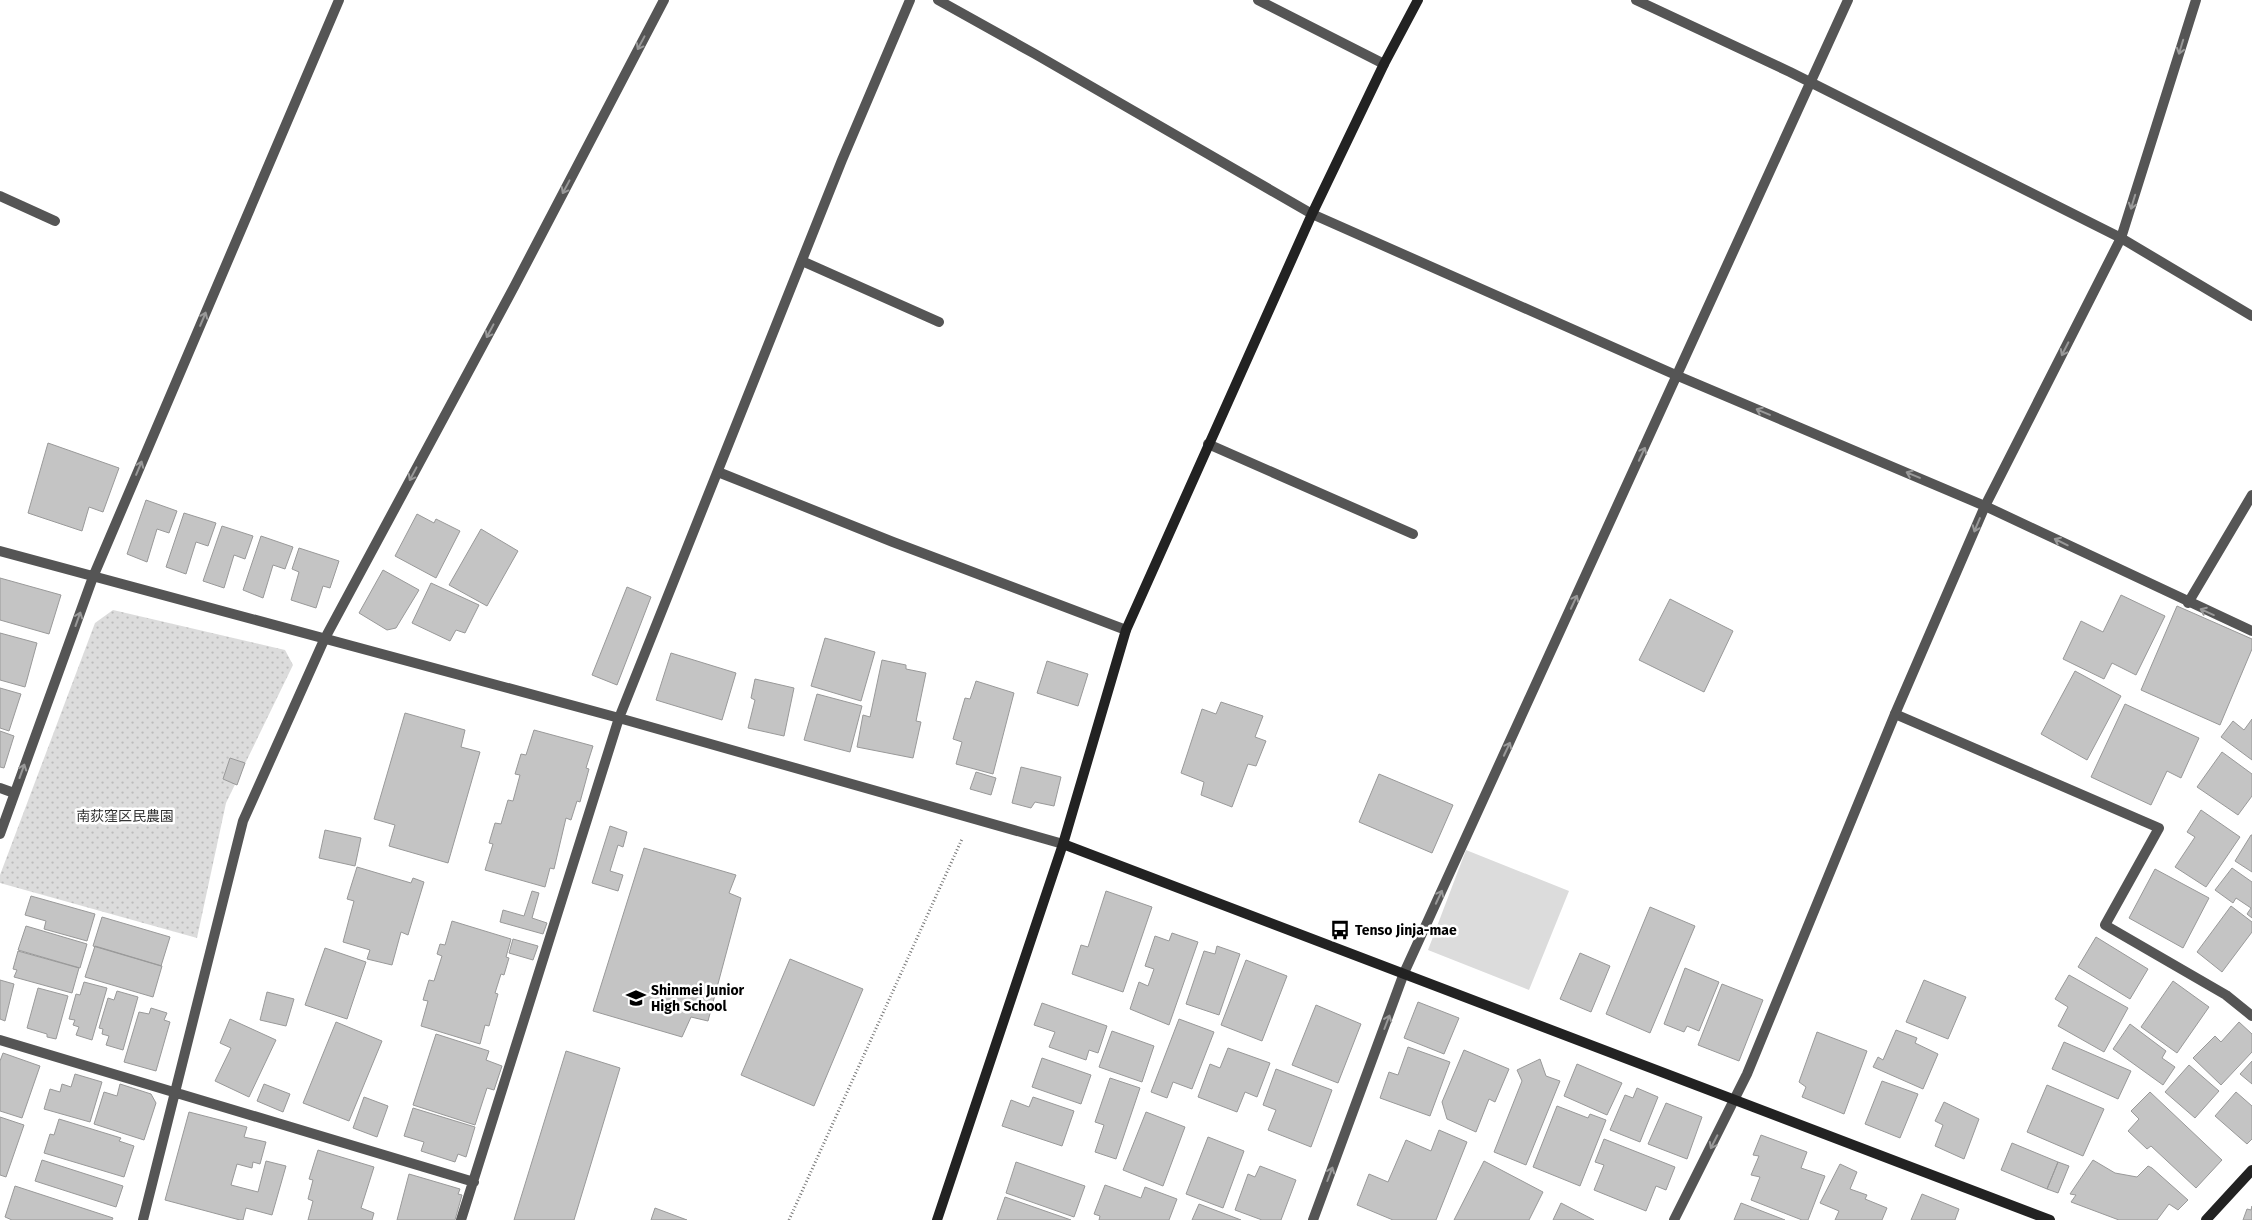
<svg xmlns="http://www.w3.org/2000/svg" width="2252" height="1220" viewBox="0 0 2252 1220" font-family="'Fira Sans','Noto Sans JP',sans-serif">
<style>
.grass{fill:#dcdcdc}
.garden{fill:url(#garden-dots)}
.building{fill:#c4c4c4;stroke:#999}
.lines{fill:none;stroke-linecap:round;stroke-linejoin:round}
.path{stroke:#777;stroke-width:3;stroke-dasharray:1 2.5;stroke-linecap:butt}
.lane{stroke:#555;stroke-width:10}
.street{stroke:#555;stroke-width:10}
.secondary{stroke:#222;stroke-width:10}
.oneway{stroke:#999}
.labels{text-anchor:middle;stroke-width:5;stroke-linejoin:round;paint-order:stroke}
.park-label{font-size:14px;fill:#333;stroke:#fff}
.poi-label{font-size:14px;font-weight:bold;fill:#000;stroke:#fff;text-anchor:start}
</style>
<defs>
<pattern id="garden-dots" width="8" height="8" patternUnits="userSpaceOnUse" patternTransform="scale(1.25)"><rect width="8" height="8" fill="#dcdcdc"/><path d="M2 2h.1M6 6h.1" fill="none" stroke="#bbb" stroke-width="1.8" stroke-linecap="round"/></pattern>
</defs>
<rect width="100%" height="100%" fill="#fff"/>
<path class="grass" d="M 1466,850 L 1569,891 L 1529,990 L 1428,950 Z"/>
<path class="garden" d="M 113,610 L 285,650 L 293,665 L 226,803 L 197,938 L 0,883 L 0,875 L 95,623 Z"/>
<path class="building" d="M 48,443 L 119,468 L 103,512 L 89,507 L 82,531 L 28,513 Z
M 146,500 L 177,511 L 169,533 L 157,529 L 147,562 L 127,554 Z
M 184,513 L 216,523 L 208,546 L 196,542 L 186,574 L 166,567 Z
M 417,514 L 434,523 L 436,519 L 460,531 L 436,578 L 395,556 Z
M 222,526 L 253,536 L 245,559 L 234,555 L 224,588 L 203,581 Z
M 481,529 L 518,551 L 487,606 L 449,585 Z
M 261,536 L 293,547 L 285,569 L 273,565 L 263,598 L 243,590 Z
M 299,548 L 339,561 L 330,588 L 323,586 L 316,608 L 291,600 L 299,572 L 292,569 Z
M 383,570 L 419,590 L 396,628 L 387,630 L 359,613 Z
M 0,578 L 61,595 L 49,634 L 0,620 Z
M 431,583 L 479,605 L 465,633 L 456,630 L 450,641 L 412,623 Z
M 627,587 L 651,597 L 617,685 L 592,675 Z
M 2121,595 L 2165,616 L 2136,675 L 2112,663 L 2104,679 L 2063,659 L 2081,621 L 2103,632 Z
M 1670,599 L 1733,631 L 1704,692 L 1639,660 Z
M 2177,606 L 2252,639 L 2252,649 L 2220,725 L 2141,690 Z
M 0,633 L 37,643 L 25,687 L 0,680 Z
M 825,638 L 875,652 L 861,701 L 811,686 Z
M 671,653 L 736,673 L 722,720 L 656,700 Z
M 882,660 L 906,665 L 906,669 L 926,673 L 916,721 L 921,722 L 913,758 L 857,747 L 863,715 L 870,717 Z
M 1047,661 L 1088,674 L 1078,706 L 1037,693 Z
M 2075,671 L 2121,696 L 2087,760 L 2041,734 Z
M 755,679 L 794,688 L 784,736 L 748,728 L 755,700 L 751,698 Z
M 976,681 L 1014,693 L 993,774 L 956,764 L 962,742 L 953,739 L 965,698 L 970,699 Z
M 0,688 L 21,694 L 9,731 L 0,728 Z
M 817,694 L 862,706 L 850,752 L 804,740 Z
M 1221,702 L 1263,716 L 1255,737 L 1266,741 L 1256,766 L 1248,764 L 1232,807 L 1201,795 L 1204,782 L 1181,773 L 1202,709 L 1216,714 Z
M 2125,704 L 2199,738 L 2181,778 L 2167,771 L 2151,805 L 2091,777 Z
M 405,713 L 465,730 L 461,747 L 480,752 L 448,863 L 389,846 L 395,825 L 374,819 Z
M 2252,719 L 2252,760 L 2221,737 L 2233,721 L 2244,730 Z
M 534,730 L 593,746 L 586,768 L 589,769 L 580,802 L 577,801 L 571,820 L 566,818 L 554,869 L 550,868 L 545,887 L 485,870 L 493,844 L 489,843 L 495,823 L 501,824 L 508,800 L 513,801 L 520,775 L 515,774 L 521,754 L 526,755 Z
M 0,731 L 14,736 L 4,768 L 0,767 Z
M 2222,752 L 2252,774 L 2252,796 L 2238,815 L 2197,787 Z
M 230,758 L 245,763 L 237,785 L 223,779 Z
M 1021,767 L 1061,777 L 1054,806 L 1035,802 L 1031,808 L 1012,803 Z
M 976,772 L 996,778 L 991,795 L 970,789 Z
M 1379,774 L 1453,805 L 1432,853 L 1359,822 Z
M 2201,810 L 2240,837 L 2206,887 L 2175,867 L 2195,837 L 2187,832 Z
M 610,826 L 627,832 L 623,847 L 618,845 L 610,871 L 623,875 L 618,891 L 592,883 Z
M 325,830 L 361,838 L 355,866 L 319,858 Z
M 2251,835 L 2252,835 L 2252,872 L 2235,861 Z
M 644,848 L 736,875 L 729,893 L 741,898 L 708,1021 L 691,1017 L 682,1037 L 593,1011 Z
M 357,867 L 411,883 L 413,878 L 424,882 L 408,935 L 401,932 L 392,965 L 367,959 L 370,950 L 343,942 L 354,901 L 347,899 Z
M 2232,868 L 2252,882 L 2252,918 L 2247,914 L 2251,908 L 2236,898 L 2233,903 L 2215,890 Z
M 2155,869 L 2209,898 L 2183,948 L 2129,918 Z
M 532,891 L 539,893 L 532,918 L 547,923 L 543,934 L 500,922 L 503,910 L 524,916 Z
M 1106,891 L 1152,907 L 1123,992 L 1072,974 L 1081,945 L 1088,947 Z
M 31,896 L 95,914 L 87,941 L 44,929 L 46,921 L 25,915 Z
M 2231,906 L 2252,922 L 2252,932 L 2222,972 L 2197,952 Z
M 1650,907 L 1695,926 L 1650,1033 L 1606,1014 Z
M 102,917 L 170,937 L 161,966 L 93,946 Z
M 452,921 L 511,939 L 506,957 L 509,958 L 504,975 L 501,974 L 495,993 L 498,994 L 489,1026 L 485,1025 L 480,1044 L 421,1026 L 428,1001 L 423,1000 L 429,980 L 434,981 L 442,956 L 437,954 L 440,944 L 445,945 Z
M 26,926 L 87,944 L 80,968 L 18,950 Z
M 1172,933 L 1198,942 L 1169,1025 L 1130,1009 L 1139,982 L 1148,986 L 1154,969 L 1145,966 L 1155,936 L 1169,941 Z
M 2096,937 L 2148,969 L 2130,999 L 2078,967 Z
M 513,939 L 538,946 L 533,960 L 509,953 Z
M 95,946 L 162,966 L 153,997 L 85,977 Z
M 1217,946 L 1240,954 L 1219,1015 L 1186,1004 L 1204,951 L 1215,954 Z
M 325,948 L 366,962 L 347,1019 L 305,1005 Z
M 18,951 L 79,968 L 72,993 L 14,977 L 17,970 L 13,969 Z
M 1580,953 L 1610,966 L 1591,1012 L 1560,999 Z
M 790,959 L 863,989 L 814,1106 L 741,1075 Z
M 1246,960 L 1287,976 L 1262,1041 L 1221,1025 Z
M 1685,968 L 1719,982 L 1699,1031 L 1687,1026 L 1684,1032 L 1664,1024 Z
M 2069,975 L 2128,1008 L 2104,1052 L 2058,1026 L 2068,1007 L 2055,999 Z
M 0,980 L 14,984 L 5,1021 L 0,1019 Z
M 1924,980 L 1966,997 L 1948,1039 L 1906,1022 Z
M 2173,981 L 2209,1007 L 2177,1053 L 2141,1027 Z
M 84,982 L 107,988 L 92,1040 L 76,1035 L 79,1027 L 73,1025 L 75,1020 L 69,1019 L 76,994 L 80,995 Z
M 1722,984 L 1763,1000 L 1739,1061 L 1698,1045 Z
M 38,988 L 68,996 L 56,1039 L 47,1037 L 47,1034 L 27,1028 Z
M 117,991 L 138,997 L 123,1050 L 106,1045 L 109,1036 L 102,1034 L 103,1029 L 99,1028 L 108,998 L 114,1000 Z
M 267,992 L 294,999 L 286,1026 L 260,1020 Z
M 1418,1002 L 1459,1018 L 1444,1054 L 1404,1038 Z
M 1042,1003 L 1107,1026 L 1098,1053 L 1089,1050 L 1086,1060 L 1049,1047 L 1055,1032 L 1034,1025 Z
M 1316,1005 L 1361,1024 L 1338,1083 L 1292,1065 Z
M 151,1008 L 167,1013 L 164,1020 L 170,1022 L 156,1071 L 124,1062 L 139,1012 L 149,1014 Z
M 230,1019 L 276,1040 L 249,1097 L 215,1081 L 231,1048 L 220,1043 Z
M 1179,1019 L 1214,1032 L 1192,1089 L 1173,1082 L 1167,1098 L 1151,1092 Z
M 336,1022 L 382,1041 L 349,1121 L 303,1103 Z
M 2239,1022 L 2252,1034 L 2252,1052 L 2221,1085 L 2193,1058 L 2215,1036 L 2221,1042 Z
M 2130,1024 L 2166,1051 L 2162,1058 L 2175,1067 L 2163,1085 L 2113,1049 Z
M 1896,1030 L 1917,1038 L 1915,1043 L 1938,1054 L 1923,1089 L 1873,1067 L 1878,1057 L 1883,1060 Z
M 1112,1031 L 1154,1046 L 1142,1082 L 1099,1067 Z
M 1817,1032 L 1867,1051 L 1844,1114 L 1802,1097 L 1806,1087 L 1799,1082 Z
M 436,1034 L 489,1051 L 486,1060 L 502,1066 L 494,1090 L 487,1088 L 475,1125 L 413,1105 Z
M 2064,1042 L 2131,1071 L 2118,1099 L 2052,1069 Z
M 1408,1047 L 1450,1062 L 1430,1116 L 1380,1098 L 1389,1072 L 1398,1075 Z
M 1228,1048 L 1270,1063 L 1257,1097 L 1245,1092 L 1237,1112 L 1198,1097 L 1210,1064 L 1220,1068 Z
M 1464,1050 L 1509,1069 L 1495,1102 L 1489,1099 L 1476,1132 L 1447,1119 L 1442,1102 Z
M 566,1051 L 620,1068 L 574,1220 L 514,1220 Z
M 3,1053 L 40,1066 L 22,1118 L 0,1111 L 0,1061 Z
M 1042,1058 L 1091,1075 L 1081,1104 L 1032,1087 Z
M 1540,1059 L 1546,1076 L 1560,1081 L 1526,1165 L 1494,1152 L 1522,1081 L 1517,1070 Z
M 2252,1061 L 2252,1084 L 2240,1074 Z
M 1577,1064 L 1622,1083 L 1607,1115 L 1564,1096 Z
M 2189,1065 L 2219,1091 L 2195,1118 L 2165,1092 Z
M 1276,1069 L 1332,1090 L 1311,1147 L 1268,1130 L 1276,1110 L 1263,1105 Z
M 75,1074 L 102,1082 L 90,1122 L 44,1109 L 50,1089 L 60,1092 L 62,1084 L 71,1087 Z
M 1110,1078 L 1140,1088 L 1116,1159 L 1095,1152 L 1104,1125 L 1095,1122 Z
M 1882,1081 L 1918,1094 L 1900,1138 L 1865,1124 Z
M 120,1084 L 151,1094 L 156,1103 L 144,1140 L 94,1124 L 104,1092 L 117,1096 Z
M 264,1084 L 290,1094 L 283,1112 L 257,1101 Z
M 2047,1085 L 2104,1109 L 2083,1156 L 2027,1132 Z
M 1637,1088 L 1658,1097 L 1640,1142 L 1610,1130 L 1625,1095 L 1633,1098 Z
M 2150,1092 L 2222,1160 L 2196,1188 L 2151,1146 L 2147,1149 L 2128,1131 L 2139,1119 L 2131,1111 Z
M 2236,1092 L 2252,1106 L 2252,1139 L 2247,1144 L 2215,1116 Z
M 364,1097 L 388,1106 L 377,1137 L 353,1128 Z
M 1033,1097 L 1074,1111 L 1062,1146 L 1002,1126 L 1011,1100 L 1029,1107 Z
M 1944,1102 L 1979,1119 L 1964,1159 L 1935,1146 L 1943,1125 L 1935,1121 Z
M 1666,1103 L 1702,1117 L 1687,1159 L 1648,1144 Z
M 1557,1106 L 1588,1118 L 1590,1114 L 1606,1120 L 1580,1186 L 1533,1167 Z
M 413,1108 L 475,1127 L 466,1157 L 458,1154 L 455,1162 L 421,1151 L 424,1142 L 404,1136 Z
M 189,1112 L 247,1127 L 244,1137 L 266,1142 L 260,1164 L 253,1162 L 252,1168 L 237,1164 L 231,1185 L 258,1192 L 266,1161 L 286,1166 L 272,1215 L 246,1208 L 243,1220 L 240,1220 L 165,1200 Z
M 1146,1112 L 1185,1127 L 1163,1186 L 1123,1170 Z
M 0,1117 L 24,1125 L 6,1177 L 0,1175 Z
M 59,1119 L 121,1138 L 119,1141 L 134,1146 L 124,1177 L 44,1153 L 50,1134 L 54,1135 Z
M 1439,1130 L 1467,1142 L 1436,1220 L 1393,1220 L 1357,1205 L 1369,1174 L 1388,1182 L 1406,1140 L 1431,1151 Z
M 1761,1135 L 1807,1152 L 1801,1168 L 1825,1176 L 1808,1220 L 1802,1220 L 1751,1200 L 1760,1177 L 1751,1175 L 1759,1156 L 1753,1155 Z
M 1208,1137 L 1244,1151 L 1223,1208 L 1186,1194 Z
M 1604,1139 L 1675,1167 L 1666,1190 L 1656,1186 L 1646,1211 L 1594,1190 L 1604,1165 L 1595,1162 Z
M 2012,1143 L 2058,1162 L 2047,1189 L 2001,1170 Z
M 318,1150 L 374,1167 L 361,1208 L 374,1213 L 372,1220 L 308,1220 L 313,1201 L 308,1199 L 313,1180 L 309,1179 Z
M 42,1160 L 123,1186 L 116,1207 L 35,1181 Z
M 2093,1160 L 2115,1173 L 2137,1177 L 2148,1166 L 2152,1168 L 2188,1200 L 2178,1210 L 2169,1204 L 2157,1220 L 2119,1220 L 2071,1202 L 2076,1195 L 2070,1194 Z
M 1484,1161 L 1543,1192 L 1529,1220 L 1454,1220 Z
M 1016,1162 L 1085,1186 L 1074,1217 L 1006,1193 Z
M 2058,1162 L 2069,1166 L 2058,1193 L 2047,1189 Z
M 1840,1164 L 1857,1172 L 1850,1189 L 1867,1195 L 1865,1199 L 1887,1208 L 1882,1220 L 1835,1220 L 1839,1211 L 1820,1203 Z
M 1260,1166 L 1296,1180 L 1281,1220 L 1262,1220 L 1235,1210 L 1248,1174 L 1255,1177 Z
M 409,1174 L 460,1189 L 458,1194 L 462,1195 L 455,1220 L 397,1220 Z
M 1105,1185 L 1141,1198 L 1145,1187 L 1177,1199 L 1169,1220 L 1099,1220 L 1100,1216 L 1094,1214 Z
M 15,1186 L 113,1218 L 112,1220 L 12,1220 L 5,1217 Z
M 1922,1194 L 1959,1209 L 1955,1220 L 1911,1220 Z
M 1005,1197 L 1071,1220 L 997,1220 Z
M 1561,1203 L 1594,1220 L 1553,1220 Z
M 1741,1203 L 1785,1220 L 1734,1220 Z
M 1199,1204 L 1241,1220 L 1192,1220 Z
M 2252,1206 L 2252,1220 L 2243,1220 L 2247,1209 L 2251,1210 Z
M 655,1208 L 687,1220 L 651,1220 Z"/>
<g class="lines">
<path class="path" d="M 789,1220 L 962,839"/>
<path class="lane" d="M 1258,0 L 1384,64
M 0,196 L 55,221
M 802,261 L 939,322
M 718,472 L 893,542 L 1126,630
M 2188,603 L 2252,495
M 1895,714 L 2159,828 L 2105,925 L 2226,995 L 2252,1016
M 0,788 L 14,793"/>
<path class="street" d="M 938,0 L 1035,54 L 1312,214 L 1678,376 L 1985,506 L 2252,631
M 1636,0 L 1790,72 L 2121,238 L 2252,316
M 1208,444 L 1413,534
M 0,551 L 619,718 L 1063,844
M 0,834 L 93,577 L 339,0
M 0,1040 L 474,1182
M 143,1220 L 243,821 L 324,640 L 514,287 L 664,0
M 461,1220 L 619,718 L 842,160 L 910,0
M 1313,1220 L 1404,973 L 1848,0
M 1674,1220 L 1747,1074 L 1895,714 L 1985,506 L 2121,238 L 2196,0"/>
<path class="secondary" d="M 1063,844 L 2050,1220
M 937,1220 L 1063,844 L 1126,630 L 1312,214 L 1384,64 L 1418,0
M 2206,1220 L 2252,1170"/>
</g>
<defs><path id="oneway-shaft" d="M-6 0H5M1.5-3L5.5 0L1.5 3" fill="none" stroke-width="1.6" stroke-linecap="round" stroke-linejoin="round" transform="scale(1.25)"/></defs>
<g class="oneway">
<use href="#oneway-shaft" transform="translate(641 43) rotate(118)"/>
<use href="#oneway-shaft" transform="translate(2181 47) rotate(107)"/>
<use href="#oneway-shaft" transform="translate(566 187) rotate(118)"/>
<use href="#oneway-shaft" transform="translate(2133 202) rotate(107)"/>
<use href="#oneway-shaft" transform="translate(203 319) rotate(-67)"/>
<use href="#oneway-shaft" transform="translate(490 331) rotate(118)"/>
<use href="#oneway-shaft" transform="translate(2065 349) rotate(117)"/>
<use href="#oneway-shaft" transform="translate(1763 412) rotate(-157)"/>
<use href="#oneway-shaft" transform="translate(1642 454) rotate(-65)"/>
<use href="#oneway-shaft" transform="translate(139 468) rotate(-67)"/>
<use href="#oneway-shaft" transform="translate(413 474) rotate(118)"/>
<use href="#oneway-shaft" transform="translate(1913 475) rotate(-157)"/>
<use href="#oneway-shaft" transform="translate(1977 525) rotate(113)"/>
<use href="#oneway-shaft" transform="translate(2061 542) rotate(-154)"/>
<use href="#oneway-shaft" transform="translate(1574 602) rotate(-65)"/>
<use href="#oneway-shaft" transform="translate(2207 612) rotate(-156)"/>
<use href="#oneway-shaft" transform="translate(78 619) rotate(-70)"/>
<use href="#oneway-shaft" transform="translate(1507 749) rotate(-65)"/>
<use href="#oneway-shaft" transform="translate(22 771) rotate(-70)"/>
<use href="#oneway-shaft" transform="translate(1439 897) rotate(-65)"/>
<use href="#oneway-shaft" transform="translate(1387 1022) rotate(-69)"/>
<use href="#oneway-shaft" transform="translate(1714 1142) rotate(117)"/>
<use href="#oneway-shaft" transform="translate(1330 1174) rotate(-69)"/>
</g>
<defs>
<symbol id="bus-bare" viewBox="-9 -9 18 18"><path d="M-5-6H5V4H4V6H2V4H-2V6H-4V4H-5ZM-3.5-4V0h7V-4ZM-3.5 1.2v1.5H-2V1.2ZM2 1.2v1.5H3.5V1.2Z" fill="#000" stroke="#fff" stroke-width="2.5" paint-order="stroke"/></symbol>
<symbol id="school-bare" viewBox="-9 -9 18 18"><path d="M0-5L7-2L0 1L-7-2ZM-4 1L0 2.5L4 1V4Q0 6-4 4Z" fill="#000" stroke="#fff" stroke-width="2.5" paint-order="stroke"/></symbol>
</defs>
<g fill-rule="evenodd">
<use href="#bus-bare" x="1326" y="916" width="28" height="28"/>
<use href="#school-bare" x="622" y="984" width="28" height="28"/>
</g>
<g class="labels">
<g class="park-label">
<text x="125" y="821">南荻窪区民農園</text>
</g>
<g class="poi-label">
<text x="1355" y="935">Tenso Jinja-mae</text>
<text x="651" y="995">Shinmei Junior<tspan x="651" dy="16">High School</tspan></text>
</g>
</g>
</svg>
